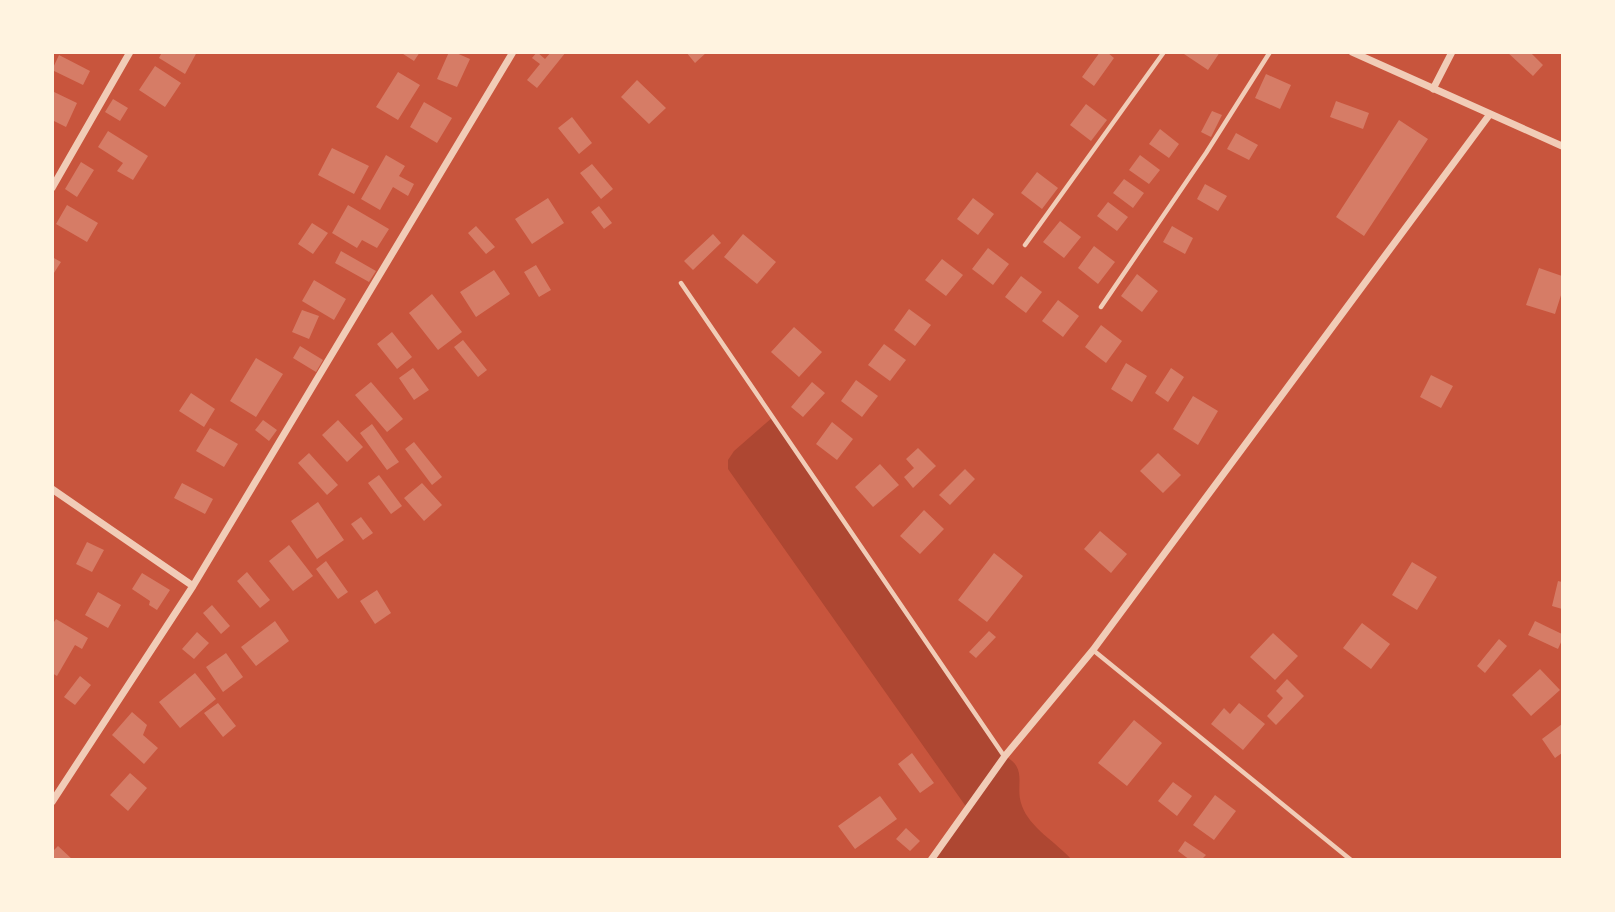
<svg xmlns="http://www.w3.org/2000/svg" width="1615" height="912" viewBox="0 0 1615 912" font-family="'Sofia Sans Condensed',sans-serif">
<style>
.green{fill:#ae4732}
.building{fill:#d67c66}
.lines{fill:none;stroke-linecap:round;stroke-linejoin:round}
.service{stroke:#f1ccb7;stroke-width:4.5}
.minor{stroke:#f1ccb7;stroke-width:7}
</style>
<rect width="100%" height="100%" fill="#c8553d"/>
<path class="green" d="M 773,417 L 1005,756 C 1029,769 1014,786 1022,806 C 1030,828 1056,842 1071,859 L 931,859 L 967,808 L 728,469 L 728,460 L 734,451 Z"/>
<path class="building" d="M 162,52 L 197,52 L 185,74 L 159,58 Z
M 400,52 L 420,52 L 414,61 Z
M 449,52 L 454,52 L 470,59 L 457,87 L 437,79 Z
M 537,52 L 545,59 L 551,52 L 566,52 L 537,88 L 527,80 L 540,64 L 532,58 Z
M 686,52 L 707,52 L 695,63 Z
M 1100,52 L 1107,52 L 1114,58 L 1094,86 L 1082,77 Z
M 1181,52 L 1220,52 L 1208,70 Z
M 1507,52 L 1530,52 L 1543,65 L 1533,76 Z
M 59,55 L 90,71 L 83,85 L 52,70 Z
M 155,66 L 181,83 L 165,107 L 139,90 Z
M 398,72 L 420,85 L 398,120 L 376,107 Z
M 1266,74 L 1291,85 L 1280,109 L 1255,98 Z
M 637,80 L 666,108 L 649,124 L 621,97 Z
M 52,91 L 77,103 L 66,127 L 52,120 Z
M 113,99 L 128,108 L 120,121 L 105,112 Z
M 1336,101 L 1369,113 L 1363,129 L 1330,117 Z
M 424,102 L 452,118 L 437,143 L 410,127 Z
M 1086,104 L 1107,120 L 1091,141 L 1070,125 Z
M 1212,111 L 1222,115 L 1211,137 L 1201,132 Z
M 572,117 L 592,143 L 579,154 L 558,128 Z
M 1399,120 L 1428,139 L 1364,236 L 1336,217 Z
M 1160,129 L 1179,144 L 1169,158 L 1149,144 Z
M 108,131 L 148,156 L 133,180 L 117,171 L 123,163 L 98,147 Z
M 1236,133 L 1258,145 L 1249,160 L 1227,149 Z
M 332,148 L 369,166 L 354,194 L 318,175 Z
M 386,155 L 405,166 L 399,176 L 414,184 L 408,196 L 393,187 L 380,210 L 361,199 Z
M 1140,155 L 1160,170 L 1149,184 L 1129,170 Z
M 81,162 L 94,170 L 77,197 L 65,189 Z
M 592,164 L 613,189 L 601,199 L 580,173 Z
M 1037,172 L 1058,188 L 1042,209 L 1021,193 Z
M 1124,179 L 1144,193 L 1133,208 L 1113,193 Z
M 1205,184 L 1227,196 L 1218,211 L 1197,199 Z
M 548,198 L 564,223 L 532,244 L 515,219 Z
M 973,198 L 994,214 L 978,235 L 957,219 Z
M 1108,202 L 1128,217 L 1117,231 L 1097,216 Z
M 67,205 L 98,223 L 87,242 L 56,224 Z
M 348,205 L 389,229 L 377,248 L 362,240 L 357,248 L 332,233 Z
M 599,206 L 612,223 L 604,229 L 591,212 Z
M 1060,221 L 1081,237 L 1064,258 L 1043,242 Z
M 312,223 L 328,233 L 313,254 L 298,244 Z
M 476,226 L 495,247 L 486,254 L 468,233 Z
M 1172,226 L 1193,238 L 1185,254 L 1163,242 Z
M 713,234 L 721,243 L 693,270 L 684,261 Z
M 743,234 L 776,262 L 757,284 L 724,257 Z
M 1094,246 L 1115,262 L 1098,284 L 1078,268 Z
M 988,248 L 1009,264 L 993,285 L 972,269 Z
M 341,251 L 376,271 L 369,282 L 335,263 Z
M 52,257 L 61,262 L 52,276 Z
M 942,259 L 963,275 L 946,296 L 925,280 Z
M 536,265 L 551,290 L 539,297 L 524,272 Z
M 1539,268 L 1562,276 L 1562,292 L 1555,314 L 1526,305 Z
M 494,270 L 510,294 L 476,317 L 460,292 Z
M 1137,274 L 1158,291 L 1142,312 L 1121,296 Z
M 1021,276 L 1042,292 L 1026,313 L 1005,297 Z
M 314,280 L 346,299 L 334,320 L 302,301 Z
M 432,294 L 462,332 L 438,350 L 409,313 Z
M 1058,300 L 1079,316 L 1063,337 L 1042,321 Z
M 909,309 L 931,325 L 915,346 L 894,330 Z
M 302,310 L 319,316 L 309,339 L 292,332 Z
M 1101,325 L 1122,341 L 1106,363 L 1085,347 Z
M 794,327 L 822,352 L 799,377 L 771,352 Z
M 392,332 L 412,357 L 397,369 L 377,344 Z
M 463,340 L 487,370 L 478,377 L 454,347 Z
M 884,344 L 906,360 L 890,381 L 868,365 Z
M 300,346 L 323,360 L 316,372 L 293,358 Z
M 256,358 L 283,374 L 256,417 L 230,401 Z
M 1126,363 L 1147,376 L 1132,402 L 1111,389 Z
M 413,368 L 429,390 L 414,400 L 399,378 Z
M 1171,368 L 1184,377 L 1168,402 L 1155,393 Z
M 1431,375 L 1453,386 L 1441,408 L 1420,397 Z
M 856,380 L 878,396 L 862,417 L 841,401 Z
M 371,382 L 403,419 L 387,432 L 355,395 Z
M 812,382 L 825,393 L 803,417 L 791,407 Z
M 191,393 L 215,409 L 204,427 L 179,411 Z
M 1193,396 L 1218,411 L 1198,445 L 1173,429 Z
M 263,420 L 277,430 L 269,441 L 255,430 Z
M 338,420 L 363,447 L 347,462 L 322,435 Z
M 832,422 L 853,439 L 837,460 L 816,444 Z
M 372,424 L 399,462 L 387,470 L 360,433 Z
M 210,428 L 238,444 L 224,467 L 196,451 Z
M 414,442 L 442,477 L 432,485 L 405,449 Z
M 918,448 L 936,466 L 913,488 L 904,477 L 914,468 L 906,459 Z
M 309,453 L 338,485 L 327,495 L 298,463 Z
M 1158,453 L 1181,475 L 1163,493 L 1140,471 Z
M 880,464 L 899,485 L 873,507 L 855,487 Z
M 965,469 L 975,479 L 950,505 L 939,495 Z
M 379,475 L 402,506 L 391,514 L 368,483 Z
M 182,483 L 213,499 L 205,514 L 174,498 Z
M 422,483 L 442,505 L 424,521 L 404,498 Z
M 318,502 L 344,540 L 317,559 L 291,521 Z
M 924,510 L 944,529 L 920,554 L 900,536 Z
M 361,517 L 373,533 L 363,540 L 351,524 Z
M 1100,531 L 1127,554 L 1111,573 L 1084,549 Z
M 87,542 L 104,550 L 92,572 L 76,564 Z
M 289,545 L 313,576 L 293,591 L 269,561 Z
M 994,553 L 1023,576 L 987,622 L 958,600 Z
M 326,561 L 348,592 L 338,599 L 316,569 Z
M 1412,562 L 1437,577 L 1417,610 L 1392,595 Z
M 247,572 L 270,600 L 260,608 L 237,581 Z
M 142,573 L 170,590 L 157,610 L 149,605 L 150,601 L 132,589 Z
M 1558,581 L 1562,582 L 1562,609 L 1552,606 Z
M 377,590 L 391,613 L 375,624 L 360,601 Z
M 98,592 L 121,605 L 108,628 L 85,615 Z
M 212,605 L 230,626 L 221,634 L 203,613 Z
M 56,619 L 88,638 L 82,649 L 75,645 L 57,676 L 52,673 L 52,625 Z
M 275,621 L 289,641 L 256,666 L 241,647 Z
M 1535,621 L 1562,634 L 1562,640 L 1558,649 L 1528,635 Z
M 1362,623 L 1390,644 L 1371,669 L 1343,648 Z
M 989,631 L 996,637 L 976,658 L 969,652 Z
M 197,632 L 209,643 L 194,659 L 182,649 Z
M 1273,633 L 1298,656 L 1275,680 L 1250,657 Z
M 1499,639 L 1507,646 L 1485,673 L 1477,666 Z
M 226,653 L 243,677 L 223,692 L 206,667 Z
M 1540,669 L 1560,690 L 1531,716 L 1512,695 Z
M 195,673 L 216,699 L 180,728 L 159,702 Z
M 80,676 L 91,685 L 75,705 L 64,697 Z
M 1287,679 L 1304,696 L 1276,725 L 1267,716 L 1283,698 L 1276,691 Z
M 218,703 L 236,726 L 223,737 L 204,713 Z
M 1239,703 L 1265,724 L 1243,750 L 1211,724 L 1224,708 L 1230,714 Z
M 132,712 L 147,725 L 143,735 L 158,748 L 144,764 L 112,735 Z
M 1134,720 L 1162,743 L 1127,786 L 1098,763 Z
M 1562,724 L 1562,753 L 1555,758 L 1542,739 Z
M 912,753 L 934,783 L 920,793 L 898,764 Z
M 130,773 L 147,788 L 128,811 L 110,795 Z
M 1173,782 L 1192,796 L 1177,816 L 1158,801 Z
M 1215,795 L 1236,811 L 1214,840 L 1193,825 Z
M 880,796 L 897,819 L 855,849 L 838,826 Z
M 906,828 L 920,841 L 910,851 L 896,839 Z
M 1185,841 L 1206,855 L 1201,860 L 1190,860 L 1178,851 Z
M 58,846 L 73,860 L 52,860 L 52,852 Z"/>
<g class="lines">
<path class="service" d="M 1025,245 L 1164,52
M 681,283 L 1004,756
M 1101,307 L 1206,153 L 1270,52
M 1093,650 L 1351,860"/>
<path class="minor" d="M 1352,52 L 1562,146
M 1433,89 L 1452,52
M 52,188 L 130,52
M 52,489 L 193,586
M 52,802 L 193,586 L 513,52
M 931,860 L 1005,756 L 1093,650 L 1490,114"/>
</g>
<rect width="1615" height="912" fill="none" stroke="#fff3e0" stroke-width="108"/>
</svg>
